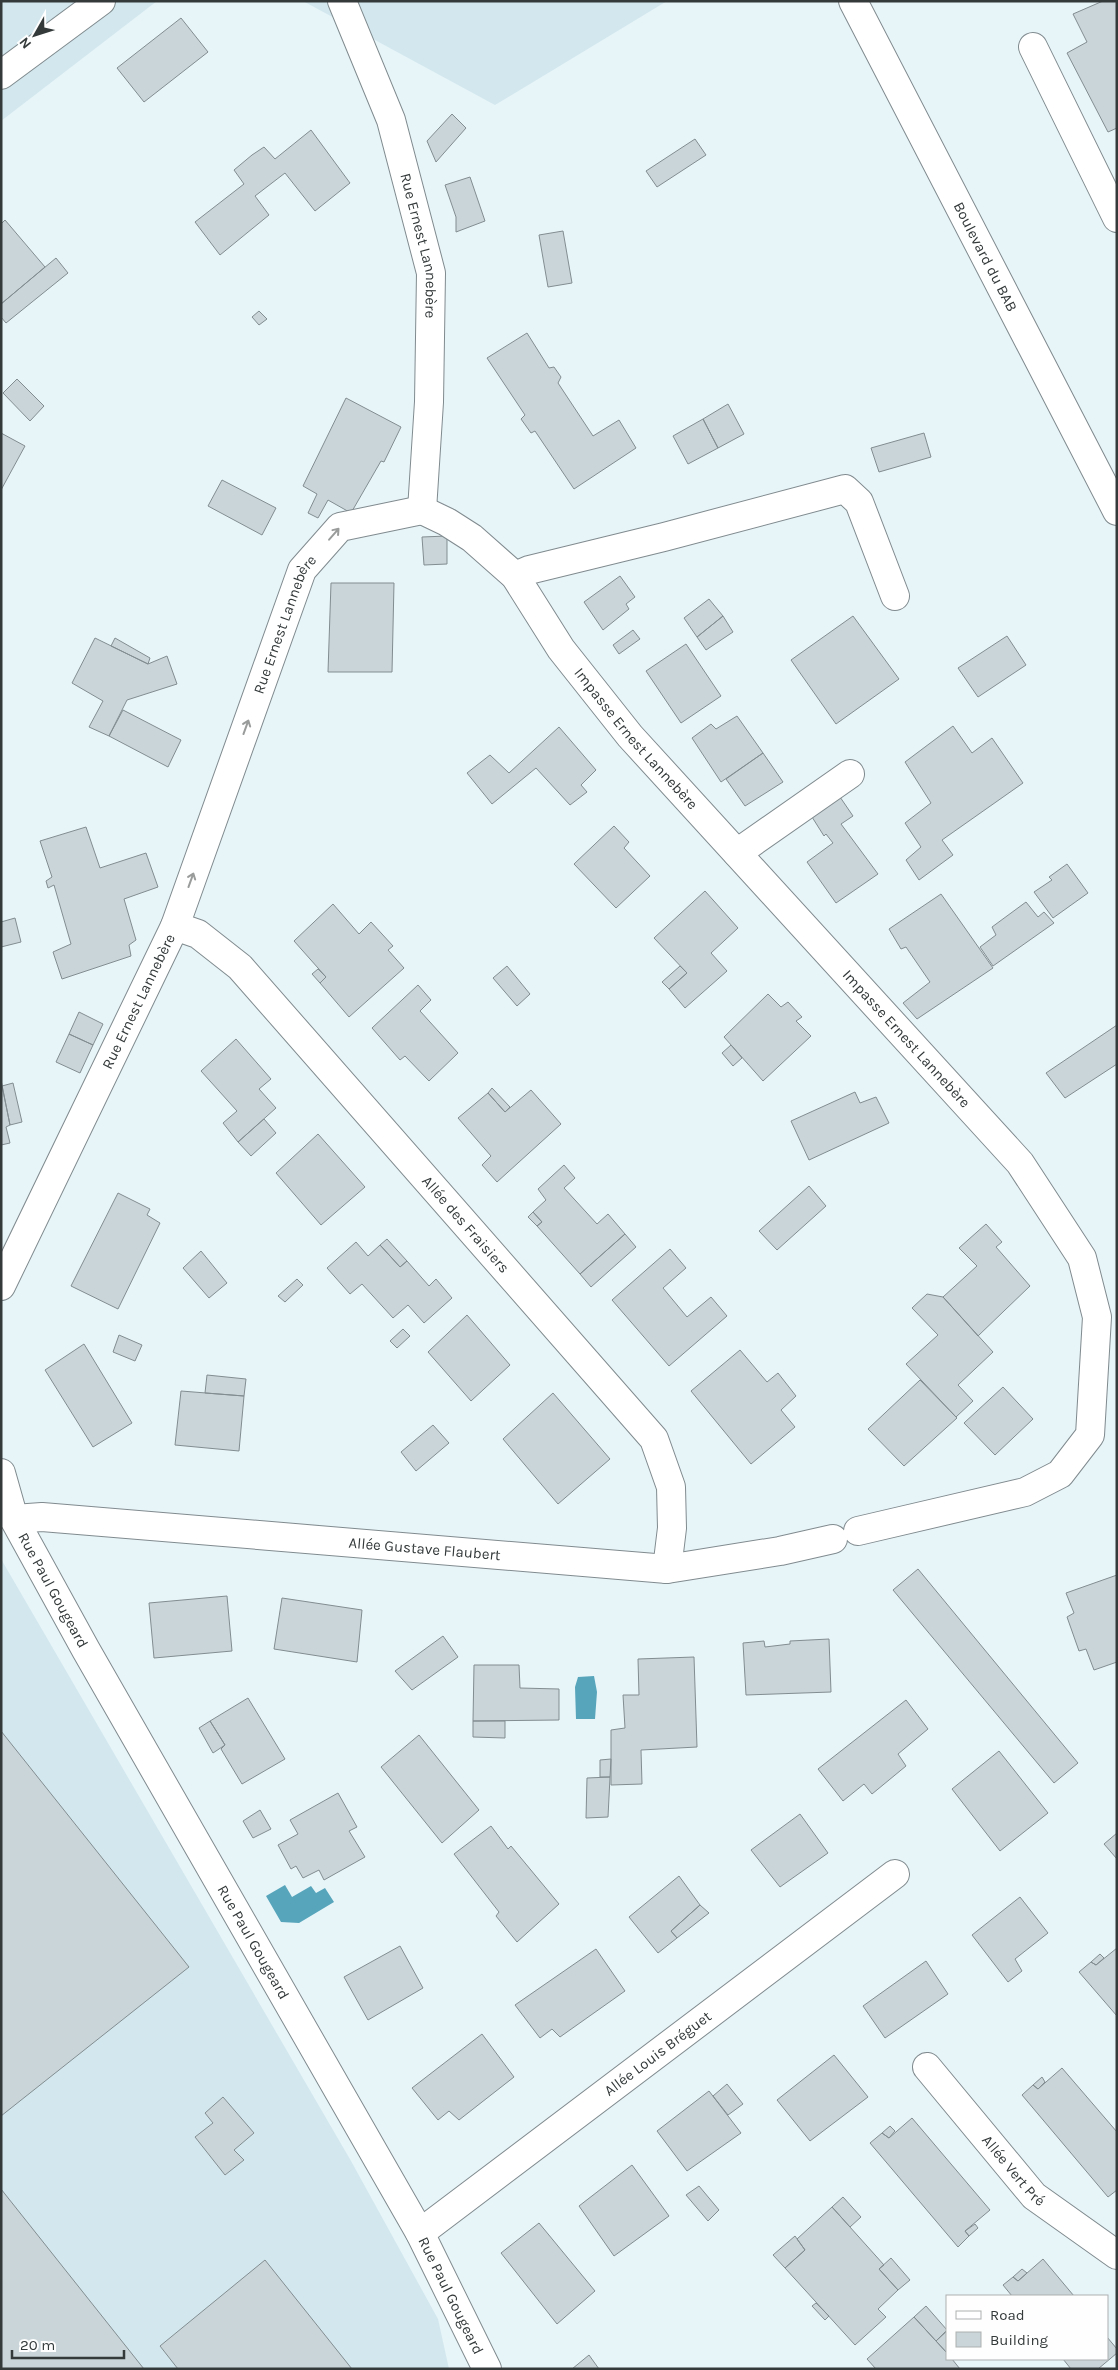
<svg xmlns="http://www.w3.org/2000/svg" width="1118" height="2370" viewBox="0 0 1118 2370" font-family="Karla,sans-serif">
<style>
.built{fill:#d2e8ee}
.water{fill:#57a5bb}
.building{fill:#c9d5d9;stroke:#828d91}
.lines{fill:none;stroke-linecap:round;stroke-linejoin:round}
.minor-casing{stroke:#808b8f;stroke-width:30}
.major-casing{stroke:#808b8f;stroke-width:30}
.minor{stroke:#fff;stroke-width:28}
.major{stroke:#fff;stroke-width:28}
.oneway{stroke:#9a9c9c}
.labels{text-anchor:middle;stroke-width:4;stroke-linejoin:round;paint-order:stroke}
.street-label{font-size:15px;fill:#34393a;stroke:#fefefe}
</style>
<rect width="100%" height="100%" fill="#e7f4f8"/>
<path class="built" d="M 1,1 L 157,1 L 1,121 Z
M 303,1 L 667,1 L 495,105 Z
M 1,1559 L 351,2161 L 438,2319 L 449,2369 L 1,2369 Z"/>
<path class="water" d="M 594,1676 L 597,1692 L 595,1719 L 576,1719 L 575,1687 L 578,1677 Z
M 285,1885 L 292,1897 L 311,1886 L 316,1893 L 325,1888 L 334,1902 L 299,1923 L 281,1922 L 266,1896 Z"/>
<path class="building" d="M 1103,1 L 1117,1 L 1117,128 L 1108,132 L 1067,53 L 1087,42 L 1073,14 Z
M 181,18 L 208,52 L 144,102 L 117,68 Z
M 452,114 L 466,128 L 436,162 L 427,141 Z
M 311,130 L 350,183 L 315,211 L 285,173 L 255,196 L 269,215 L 220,255 L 195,222 L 244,184 L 234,170 L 252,155 L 264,147 L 275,159 Z
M 695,139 L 706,155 L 657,187 L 646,171 Z
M 470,177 L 485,221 L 456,232 L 456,217 L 445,185 Z
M 5,220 L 45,267 L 1,304 L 1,224 Z
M 563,231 L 572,283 L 548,287 L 539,235 Z
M 56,258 L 68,273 L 6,323 L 1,317 L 1,304 Z
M 259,311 L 267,319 L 259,325 L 252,317 Z
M 527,333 L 549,368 L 554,367 L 561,377 L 558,383 L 593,436 L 619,420 L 636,448 L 574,489 L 535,431 L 531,433 L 521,419 L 525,415 L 487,358 Z
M 17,379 L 44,406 L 30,421 L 3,393 Z
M 346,398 L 401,427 L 384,462 L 381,461 L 351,513 L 328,500 L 318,518 L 308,513 L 317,494 L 303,486 Z
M 728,404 L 744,434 L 718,448 L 703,419 Z
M 703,419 L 718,448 L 688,464 L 673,436 Z
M 1,433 L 25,446 L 1,490 Z
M 924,433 L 931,457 L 879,472 L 871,448 Z
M 222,480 L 276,508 L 262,535 L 208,506 Z
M 447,536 L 447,564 L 424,565 L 422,537 Z
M 620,576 L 635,597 L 626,604 L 629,609 L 603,630 L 584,602 Z
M 331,583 L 394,583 L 392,672 L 328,672 Z
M 709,599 L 723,616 L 697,637 L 684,618 Z
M 723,616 L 733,632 L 706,650 L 697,637 Z
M 853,616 L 899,679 L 836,724 L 791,660 Z
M 633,630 L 640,639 L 619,654 L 613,645 Z
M 1007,636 L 1026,665 L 978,697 L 958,668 Z
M 95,638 L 148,664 L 167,656 L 177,684 L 127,700 L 109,736 L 89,727 L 103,701 L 72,683 Z
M 115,638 L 150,658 L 148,664 L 111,646 Z
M 686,644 L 721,696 L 681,723 L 646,671 Z
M 123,710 L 181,740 L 168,767 L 109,736 Z
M 737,716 L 763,753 L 721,782 L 692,738 L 711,724 L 716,729 Z
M 953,726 L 972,753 L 992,738 L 1023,783 L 942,840 L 953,855 L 919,880 L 906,860 L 921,847 L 905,823 L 931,803 L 905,762 Z
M 559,727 L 596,770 L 581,785 L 587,792 L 570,805 L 536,768 L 492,804 L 467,773 L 490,755 L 509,773 Z
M 763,753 L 783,782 L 745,806 L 726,779 Z
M 840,797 L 853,816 L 841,824 L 878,874 L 836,903 L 807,862 L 833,843 L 826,834 L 824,836 L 812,817 Z
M 614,826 L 629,842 L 624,848 L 650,876 L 616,908 L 574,864 Z
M 86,827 L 100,868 L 146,853 L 158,887 L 124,899 L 136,940 L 129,945 L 131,956 L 62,979 L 53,952 L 71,944 L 54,885 L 48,888 L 46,881 L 52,877 L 40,841 Z
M 1067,864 L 1088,893 L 1053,918 L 1034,892 L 1052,880 L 1049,877 Z
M 705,891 L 738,928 L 711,953 L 727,971 L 685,1008 L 669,989 L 687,973 L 654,938 Z
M 941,894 L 993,968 L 917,1019 L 903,1003 L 930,982 L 906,947 L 901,949 L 889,929 Z
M 1026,902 L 1038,917 L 1044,912 L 1054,923 L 993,966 L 980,947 L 996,935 L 992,927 Z
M 333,904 L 359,934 L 371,922 L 393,946 L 388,950 L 404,968 L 349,1017 L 320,983 L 326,977 L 294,941 Z
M 15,918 L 21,942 L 1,947 L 1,922 Z
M 507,966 L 530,994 L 517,1006 L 493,978 Z
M 680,966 L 687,973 L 669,989 L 662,982 Z
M 318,969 L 326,977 L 320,983 L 312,974 Z
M 418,985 L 431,1000 L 420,1011 L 458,1053 L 429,1081 L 405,1056 L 400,1060 L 372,1028 Z
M 768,994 L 781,1007 L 788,1002 L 802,1017 L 796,1021 L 811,1036 L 763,1081 L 724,1037 Z
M 79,1012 L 103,1024 L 93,1045 L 69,1034 Z
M 1117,1025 L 1117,1064 L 1065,1098 L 1046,1073 Z
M 69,1034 L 93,1045 L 80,1073 L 56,1062 Z
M 236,1039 L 271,1079 L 259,1089 L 276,1108 L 238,1142 L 223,1123 L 237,1111 L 201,1071 Z
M 731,1045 L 742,1058 L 733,1066 L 722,1053 Z
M 1,1080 L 10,1125 L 6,1127 L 10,1143 L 1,1145 Z
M 13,1083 L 22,1122 L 10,1125 L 2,1086 Z
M 492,1088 L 510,1107 L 505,1112 L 488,1093 Z
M 531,1090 L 561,1124 L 497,1182 L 482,1165 L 491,1156 L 458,1118 L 488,1093 L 505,1112 Z
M 855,1092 L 860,1103 L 876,1097 L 889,1123 L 809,1160 L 791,1121 Z
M 264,1119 L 276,1133 L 251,1156 L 238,1142 Z
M 318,1134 L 365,1187 L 321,1225 L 276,1173 Z
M 564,1165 L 575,1178 L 564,1188 L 597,1224 L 608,1214 L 625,1234 L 580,1274 L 537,1226 L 542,1222 L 533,1212 L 546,1200 L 538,1189 Z
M 809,1186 L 826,1206 L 777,1250 L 759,1231 Z
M 118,1193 L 150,1209 L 147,1215 L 160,1223 L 118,1309 L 71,1286 Z
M 533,1212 L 542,1222 L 537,1226 L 528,1217 Z
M 986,1224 L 1002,1242 L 996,1247 L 1030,1286 L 978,1336 L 943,1297 L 977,1266 L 959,1248 Z
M 625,1234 L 636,1247 L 591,1287 L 580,1274 Z
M 387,1239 L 407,1261 L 400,1267 L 380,1245 Z
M 356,1242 L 368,1256 L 380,1245 L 400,1267 L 407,1261 L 429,1286 L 436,1279 L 452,1298 L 424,1323 L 408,1305 L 393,1318 L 362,1284 L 350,1294 L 327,1268 Z
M 670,1249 L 686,1268 L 663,1288 L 687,1317 L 711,1297 L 727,1316 L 669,1366 L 612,1300 Z
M 201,1251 L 227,1283 L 209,1298 L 183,1268 Z
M 297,1279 L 303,1285 L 285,1302 L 278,1296 Z
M 927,1294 L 943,1297 L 993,1352 L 958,1385 L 973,1401 L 956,1417 L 906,1364 L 938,1335 L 912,1308 Z
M 467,1315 L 510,1365 L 471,1401 L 428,1352 Z
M 403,1329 L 410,1336 L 397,1348 L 390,1341 Z
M 119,1335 L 142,1345 L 135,1361 L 113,1352 Z
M 84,1344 L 132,1423 L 93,1447 L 45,1370 Z
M 740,1350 L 767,1382 L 778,1373 L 796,1396 L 781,1410 L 795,1427 L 751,1464 L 691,1391 Z
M 207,1375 L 246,1379 L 244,1396 L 205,1393 Z
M 920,1380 L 957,1418 L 904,1466 L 868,1429 Z
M 1003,1387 L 1033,1419 L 995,1455 L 964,1423 Z
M 181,1391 L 244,1396 L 239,1451 L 175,1445 Z
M 553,1393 L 610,1459 L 558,1504 L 503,1439 Z
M 433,1425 L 449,1443 L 416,1471 L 401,1452 Z
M 918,1569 L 1078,1763 L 1054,1783 L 893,1590 Z
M 1117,1575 L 1117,1662 L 1094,1670 L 1086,1649 L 1079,1651 L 1067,1617 L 1074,1613 L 1066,1593 Z
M 227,1596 L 232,1651 L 154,1658 L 149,1603 Z
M 282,1598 L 362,1610 L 357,1662 L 274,1649 Z
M 443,1636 L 458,1657 L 412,1690 L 395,1671 Z
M 829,1639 L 831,1692 L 746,1695 L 743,1643 L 764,1641 L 765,1647 L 790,1644 L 790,1641 Z
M 694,1657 L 697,1747 L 641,1750 L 642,1784 L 611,1785 L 611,1730 L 625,1728 L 623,1695 L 639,1695 L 638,1659 Z
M 474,1665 L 519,1665 L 520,1688 L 559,1689 L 559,1720 L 473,1721 Z
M 248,1698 L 285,1759 L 242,1784 L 221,1749 L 225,1745 L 210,1721 Z
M 906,1700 L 928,1729 L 898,1754 L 906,1766 L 872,1794 L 864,1784 L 843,1801 L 818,1769 Z
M 210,1721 L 225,1745 L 213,1753 L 199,1728 Z
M 473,1721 L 505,1721 L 505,1738 L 473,1737 Z
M 1,1731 L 189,1967 L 1,2116 Z
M 419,1735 L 479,1810 L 442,1843 L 381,1767 Z
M 999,1751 L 1048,1813 L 1000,1851 L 952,1789 Z
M 611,1759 L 610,1777 L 600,1777 L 600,1760 Z
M 610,1777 L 608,1817 L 586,1818 L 587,1778 Z
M 338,1793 L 357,1827 L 349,1831 L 365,1857 L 324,1880 L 319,1870 L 303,1878 L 296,1866 L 291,1869 L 278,1845 L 298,1834 L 290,1820 Z
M 260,1810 L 271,1829 L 253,1838 L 243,1821 Z
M 800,1814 L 828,1853 L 780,1887 L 751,1850 Z
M 491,1826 L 508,1849 L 511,1846 L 559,1904 L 517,1942 L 496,1916 L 499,1912 L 454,1854 Z
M 1117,1833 L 1117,1859 L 1104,1844 Z
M 679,1876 L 700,1905 L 671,1931 L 677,1938 L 658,1953 L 629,1917 Z
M 1020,1897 L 1048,1933 L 1015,1959 L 1022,1971 L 1008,1982 L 972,1935 Z
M 700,1905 L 709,1913 L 677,1938 L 671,1931 Z
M 400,1946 L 423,1988 L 368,2020 L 344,1977 Z
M 1117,1948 L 1117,2016 L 1079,1972 L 1091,1962 L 1096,1965 Z
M 596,1949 L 625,1991 L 560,2037 L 552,2029 L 540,2038 L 515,2005 Z
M 1100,1954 L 1104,1958 L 1096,1965 L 1091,1962 Z
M 926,1961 L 948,1994 L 885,2038 L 863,2006 Z
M 482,2034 L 514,2077 L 459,2120 L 449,2111 L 438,2120 L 412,2088 Z
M 834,2055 L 868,2097 L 810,2141 L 777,2100 Z
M 1062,2068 L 1117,2132 L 1117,2190 L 1108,2197 L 1022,2095 L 1033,2085 L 1038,2089 Z
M 1042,2077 L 1045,2082 L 1038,2089 L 1033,2085 Z
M 727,2084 L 743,2104 L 728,2115 L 713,2096 Z
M 709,2091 L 741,2133 L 687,2171 L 657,2131 Z
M 223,2097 L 254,2133 L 234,2150 L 244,2160 L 225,2175 L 195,2137 L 213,2123 L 205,2113 Z
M 912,2118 L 990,2210 L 965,2231 L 969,2236 L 958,2247 L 870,2143 L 882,2133 L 889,2138 Z
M 890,2126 L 895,2131 L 889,2138 L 882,2133 Z
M 632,2165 L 669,2216 L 614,2256 L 579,2206 Z
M 699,2186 L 719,2210 L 708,2221 L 686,2195 Z
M 1,2189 L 144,2369 L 1,2369 Z
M 843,2197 L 861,2217 L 850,2227 L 832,2207 Z
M 832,2207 L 884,2265 L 879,2269 L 898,2290 L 878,2309 L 886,2317 L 855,2345 L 785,2268 L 805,2250 L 797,2239 Z
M 539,2223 L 595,2291 L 557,2324 L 501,2253 Z
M 975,2224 L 978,2228 L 969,2236 L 965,2231 Z
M 795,2236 L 805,2250 L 785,2268 L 773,2255 Z
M 891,2258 L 910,2280 L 898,2290 L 879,2269 Z
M 1043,2259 L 1074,2296 L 1012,2296 L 1003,2285 L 1013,2277 L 1018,2281 Z
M 265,2260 L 352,2369 L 178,2369 L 160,2346 Z
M 1022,2269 L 1027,2273 L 1018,2281 L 1013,2277 Z
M 816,2303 L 829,2316 L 825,2320 L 812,2306 Z
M 926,2306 L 947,2330 L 936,2341 L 914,2317 Z
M 914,2317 L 947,2353 L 947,2359 L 952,2359 L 960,2369 L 876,2369 L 867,2359 Z
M 947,2331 L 947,2353 L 936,2341 Z
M 1107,2337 L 1117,2349 L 1117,2353 L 1098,2369 L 1071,2369 L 1063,2359 L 1107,2359 Z
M 589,2355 L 599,2369 L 572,2369 Z"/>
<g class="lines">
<defs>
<g id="minor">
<path id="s1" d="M 342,1 L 391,120 L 431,273 L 429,402 L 422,510"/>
<path d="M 1033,47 L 1117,218"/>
<path id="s2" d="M 422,510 L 447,522 L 472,538 L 515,576 L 561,649 L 630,736 L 1020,1163 L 1082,1258 L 1097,1317 L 1090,1435 L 1060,1474 L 1025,1492 L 858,1531"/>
<path d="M 515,576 L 529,570 L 664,537 L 845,489 L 859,502 L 895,596"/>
<path d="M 737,853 L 850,774"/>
<path id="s3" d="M 175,926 L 198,934 L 240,967 L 654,1439 L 671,1487 L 672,1528 L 667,1569"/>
<path id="s4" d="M 1,1286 L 175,926 L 302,570 L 340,527 L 422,510"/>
<path id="s5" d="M 1,1473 L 14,1519 L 86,1650 L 420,2233 L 487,2369"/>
<path id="s6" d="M 14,1519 L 42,1517 L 667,1569 L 780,1551 L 833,1539"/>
<path id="s7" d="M 927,2067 L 1034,2196 L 1117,2255"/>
<path id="s8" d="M 420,2233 L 895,1874"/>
</g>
<g id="major">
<path id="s9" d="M 853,1 L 1117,511"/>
<path d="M 1,75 L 101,1"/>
</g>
</defs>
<use href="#minor" class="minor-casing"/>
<use href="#major" class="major-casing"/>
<use href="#minor" class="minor"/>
<use href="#major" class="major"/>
</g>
<defs><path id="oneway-shaft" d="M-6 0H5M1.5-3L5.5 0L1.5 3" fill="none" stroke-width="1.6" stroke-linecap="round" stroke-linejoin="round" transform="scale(1.25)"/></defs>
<g class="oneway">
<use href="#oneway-shaft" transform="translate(334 534) rotate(-49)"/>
<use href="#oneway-shaft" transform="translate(246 727) rotate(-70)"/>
<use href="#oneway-shaft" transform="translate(191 880) rotate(-70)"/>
</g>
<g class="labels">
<g class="street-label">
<text dy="5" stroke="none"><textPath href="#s1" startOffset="258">Rue Ernest Lannebère</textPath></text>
<text dy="5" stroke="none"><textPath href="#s9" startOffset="288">Boulevard du BAB</textPath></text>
<text dy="5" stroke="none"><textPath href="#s4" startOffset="721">Rue Ernest Lannebère</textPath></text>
<text dy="5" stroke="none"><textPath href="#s2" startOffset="318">Impasse Ernest Lannebère</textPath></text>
<text dy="5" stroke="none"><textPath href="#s4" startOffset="316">Rue Ernest Lannebère</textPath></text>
<text dy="5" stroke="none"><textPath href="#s2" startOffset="722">Impasse Ernest Lannebère</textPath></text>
<text dy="5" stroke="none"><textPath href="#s3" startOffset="420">Allée des Fraisiers</textPath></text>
<text dy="5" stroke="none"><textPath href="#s6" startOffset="412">Allée Gustave Flaubert</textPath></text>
<text dy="5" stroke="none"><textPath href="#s5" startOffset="129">Rue Paul Gougeard</textPath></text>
<text dy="5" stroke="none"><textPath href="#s5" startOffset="534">Rue Paul Gougeard</textPath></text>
<text dy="5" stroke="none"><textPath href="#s8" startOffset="298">Allée Louis Bréguet</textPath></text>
<text dy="5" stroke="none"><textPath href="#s7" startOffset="135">Allée Vert Pré</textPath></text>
<text dy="5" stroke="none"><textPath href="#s5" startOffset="939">Rue Paul Gougeard</textPath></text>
</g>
</g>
<rect width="1118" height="2370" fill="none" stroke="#34393a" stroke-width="5"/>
<rect x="946" y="2295" width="162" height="65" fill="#fefefe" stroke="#adafb0"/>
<rect x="956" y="2311" width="25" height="8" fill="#ffffff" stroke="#adafb0"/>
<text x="990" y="2320" font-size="15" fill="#34393a">Road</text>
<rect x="956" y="2332" width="25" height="15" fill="#c9d5d9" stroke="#adafb0"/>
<text x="990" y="2345" font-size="15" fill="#34393a">Building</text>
<g transform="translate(35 35) rotate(231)" stroke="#fefefe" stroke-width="4" paint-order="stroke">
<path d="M0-4L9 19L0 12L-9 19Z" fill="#34393a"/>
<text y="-8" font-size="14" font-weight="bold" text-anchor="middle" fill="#34393a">N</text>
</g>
<path d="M12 2350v8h112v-8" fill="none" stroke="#34393a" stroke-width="2.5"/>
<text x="20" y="2350" font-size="15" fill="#34393a" stroke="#fefefe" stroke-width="4" paint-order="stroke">20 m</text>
</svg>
